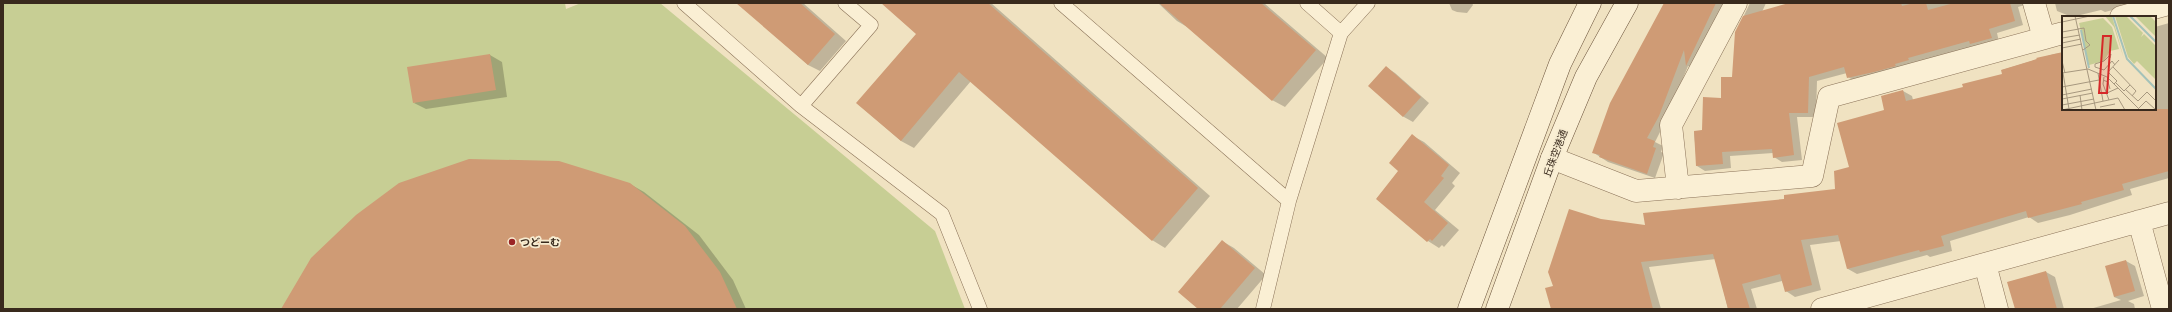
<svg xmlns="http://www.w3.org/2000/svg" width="2172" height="312" viewBox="0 0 2172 312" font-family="Bitter,'Noto Sans JP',serif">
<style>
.green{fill:#c7ce94}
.shadow{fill:#0003}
.building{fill:#cf9b75}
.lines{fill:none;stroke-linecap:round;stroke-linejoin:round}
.service-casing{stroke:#8a7258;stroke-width:15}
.minor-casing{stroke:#8a7258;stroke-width:23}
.secondary-casing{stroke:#6b533b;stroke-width:23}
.service{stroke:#faefd4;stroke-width:14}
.minor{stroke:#faefd4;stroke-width:22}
.secondary{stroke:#faefd4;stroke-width:22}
.poi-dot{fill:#9b2526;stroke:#f7ecd1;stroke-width:1.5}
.labels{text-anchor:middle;stroke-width:3.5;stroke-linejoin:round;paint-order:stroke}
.street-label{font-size:10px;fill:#392a1d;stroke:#f7ecd1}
.poi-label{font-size:10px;font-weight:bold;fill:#392a1d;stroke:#f7ecd1;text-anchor:start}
.inset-river{fill:none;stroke:#a4c2b9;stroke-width:2}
.inset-road{fill:none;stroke:#a7987f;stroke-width:1}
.view{fill:#d62828;fill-opacity:0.15;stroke:#d62828;stroke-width:2}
.inset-edge{fill:none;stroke:#392a1d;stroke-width:2}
</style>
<rect width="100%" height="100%" fill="#f0e2c1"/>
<path class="green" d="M 3,3 L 565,3 L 566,9 L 581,3 L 660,3 L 935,231 L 965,309 L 3,309 Z"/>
<path class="shadow" d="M 738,3 L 803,3 L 846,41 L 820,71 L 808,65 Z
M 882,3 L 991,3 L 1210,196 L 1165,248 L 1152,240 L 971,81 L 914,148 L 901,141 L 857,103 L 917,34 Z
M 1158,3 L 1264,3 L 1328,58 L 1285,107 L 1272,100 L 1189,28 L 1177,21 Z
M 1449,3 L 1472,3 L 1473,5 L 1467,13 L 1457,12 L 1452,10 Z
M 1668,3 L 1726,3 L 1694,70 L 1688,66 L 1666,120 L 1655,142 L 1663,146 L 1661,152 L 1664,153 L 1655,178 L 1608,162 L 1594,153 L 1611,103 L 1662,8 Z
M 1750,3 L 1766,3 L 1762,12 L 1792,3 L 2031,3 L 2018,7 L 2023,25 L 1997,33 L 1999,42 L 1856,82 L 1848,77 L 1847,73 L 1817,81 L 1816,117 L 1797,117 L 1802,160 L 1782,162 L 1774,157 L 1773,153 L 1730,156 L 1731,168 L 1705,171 L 1697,166 L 1694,132 L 1703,131 L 1733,78 L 1736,32 Z
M 2055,3 L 2136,3 L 2136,4 L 2105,12 L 2101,10 L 2072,17 L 2057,11 Z
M 2169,23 L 2169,178 L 2130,189 L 2132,195 L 2070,215 L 2038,223 L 2029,217 L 1950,241 L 1952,251 L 1930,257 L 1927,255 L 1857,274 L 1848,269 L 1841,241 L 1810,245 L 1821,290 L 1795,297 L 1786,291 L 1782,281 L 1751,289 L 1757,309 L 1728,309 L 1716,259 L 1649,267 L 1661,309 L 1552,309 L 1554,287 L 1600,220 L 1646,227 L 1836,190 L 1886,110 L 1903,91 L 1912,96 L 1913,100 L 1964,88 L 2003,75 L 2002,70 L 2054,54 L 2063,53 L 2063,109 L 2155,109 L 2155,27 Z
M 490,55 L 502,62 L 507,97 L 426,109 L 414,103 Z
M 1386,67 L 1395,73 L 1429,103 L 1413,122 L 1404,117 L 1369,86 Z
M 1413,136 L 1424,142 L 1460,173 L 1452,183 L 1455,186 L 1435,210 L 1459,230 L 1444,247 L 1442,245 L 1439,248 L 1428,241 L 1377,198 L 1400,171 Z
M 630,184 L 644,192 L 699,235 L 733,280 L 746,309 L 282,309 Z
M 1222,241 L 1234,248 L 1266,275 L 1237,309 L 1200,309 Z
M 2126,261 L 2135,266 L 2144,296 L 2128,301 L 2134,304 L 2135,309 L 2090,309 L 2121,300 L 2114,297 Z
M 2046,272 L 2055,277 L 2064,309 L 2016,309 L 2009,282 Z"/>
<path class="building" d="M 736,3 L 800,3 L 835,34 L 808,65 Z
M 881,3 L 988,3 L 1198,188 L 1152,241 L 959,72 L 901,141 L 856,103 L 916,34 Z
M 1159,3 L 1261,3 L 1316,50 L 1272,101 Z
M 1664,3 L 1716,3 L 1686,66 L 1684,50 L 1659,116 L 1647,138 L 1655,141 L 1653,147 L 1656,148 L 1647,174 L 1599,157 L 1600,155 L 1592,153 L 1610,103 Z
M 1789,3 L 1901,3 L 1902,6 L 1914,3 L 1926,3 L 1928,10 L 1954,3 L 2010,3 L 2015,21 L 1989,29 L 1992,38 L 1970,44 L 1969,41 L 1908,58 L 1909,60 L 1895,64 L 1896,66 L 1874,72 L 1847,78 L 1844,67 L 1809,77 L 1808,113 L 1789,113 L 1794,155 L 1773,158 L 1772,149 L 1722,152 L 1723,164 L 1696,166 L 1694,131 L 1702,130 L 1703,97 L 1721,98 L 1721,77 L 1732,77 L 1735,32 L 1743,16 Z
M 2063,52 L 2063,109 L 2169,109 L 2169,171 L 2122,184 L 2124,190 L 2081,202 L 2082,204 L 2028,218 L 2026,211 L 1941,236 L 1944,246 L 1920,252 L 1919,250 L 1847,269 L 1838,235 L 1801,240 L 1812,285 L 1785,292 L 1780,274 L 1742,284 L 1750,309 L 1728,309 L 1713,254 L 1641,262 L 1653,309 L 1551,309 L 1545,288 L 1553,286 L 1548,272 L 1569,209 L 1601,219 L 1645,225 L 1643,213 L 1784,199 L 1784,195 L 1835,189 L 1834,171 L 1849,167 L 1837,123 L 1884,110 L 1881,96 L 1903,90 L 1906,101 L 1963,87 L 1962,84 L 2002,74 L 2001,70 L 2037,59 L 2036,58 Z
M 490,54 L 496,90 L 413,103 L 407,67 Z
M 1386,66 L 1421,97 L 1403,117 L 1368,86 Z
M 1412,134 L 1449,165 L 1441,176 L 1444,178 L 1424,202 L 1448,223 L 1432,241 L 1430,239 L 1427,242 L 1376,199 L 1398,171 L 1389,163 Z
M 469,159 L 559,161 L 630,183 L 685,226 L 720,272 L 737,309 L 281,309 L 311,258 L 356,215 L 399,183 Z
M 1222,240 L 1255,268 L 1220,309 L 1198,309 L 1178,292 Z
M 2126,260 L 2135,291 L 2114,297 L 2105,266 Z
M 2046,271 L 2057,309 L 2015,309 L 2007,282 Z"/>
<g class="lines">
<defs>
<path id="service" d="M 684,3 L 801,106 L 942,214 L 980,309
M 1061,3 L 1289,201 L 1341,33
M 1307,3 L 1341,33 L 1368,3
M 801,106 L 871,25 L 845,3
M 1263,309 L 1289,201"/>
<path id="minor" d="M 2034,3 L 2044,38
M 2121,17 L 2169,4
M 1552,158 L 1636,191 L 1812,176 L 1829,97 L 2063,33
M 1678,188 L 1671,125 L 1736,3
M 2139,221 L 2163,309
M 1985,264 L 1997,309
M 1822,309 L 2169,213"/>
<path id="secondary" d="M 1469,309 L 1560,64 L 1590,3
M 1497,309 L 1552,158 L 1586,77 L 1627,3"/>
</defs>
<use href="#service" class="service-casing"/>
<use href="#minor" class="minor-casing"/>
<use href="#secondary" class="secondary-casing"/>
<use href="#service" class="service"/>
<use href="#minor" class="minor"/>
<use href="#secondary" class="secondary"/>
</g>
<circle class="poi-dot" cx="512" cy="242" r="4"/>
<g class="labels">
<g class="street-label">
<text transform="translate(1555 153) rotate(-69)" y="4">丘珠空港通</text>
</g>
<g class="poi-label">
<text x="520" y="246">つどーむ</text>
</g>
</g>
<g transform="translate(2062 16)">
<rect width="94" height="94" fill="#f0e2c1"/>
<path d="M 43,0 L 50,0 L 62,43 L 52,11 ZM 53,0 L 64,0 L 81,17 L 79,21 L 82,18 L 94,30 L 94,64 L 75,45 L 72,48 L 66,41 ZM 73,0 L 88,0 L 94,6 L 94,21 ZM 41,2 L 50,11 L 57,33 L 48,35 L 42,45 L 27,49 L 17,7 Z" fill="#c7ce94"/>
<path class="inset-river" d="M 51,0 L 65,43 L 94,73M 68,0 L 94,26M 19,14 L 27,52"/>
<path class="inset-road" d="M 13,0 L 34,94M 0,6 L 28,0M 16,13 L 22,12 L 24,25 L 28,29 L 21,34M 0,16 L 17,13M 0,22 L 18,19M 0,27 L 19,23M 0,32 L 20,28M 0,45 L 3,57M 51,51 L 74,75 L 70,80M 42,54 L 33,51 L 33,48 L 42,45 L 49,38 L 48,42M 42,54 L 50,45 L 53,49M 0,57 L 26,53 L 45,61 L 78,94M 1,57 L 7,93M 36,57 L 41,85M 42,61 L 41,68 L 47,84M 41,64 L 46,66 L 48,73M 54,67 L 62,75 L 68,69M 52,68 L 55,65 L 46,56 L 57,44M 0,71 L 37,64M 63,73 L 76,85 L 85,76 L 94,85M 45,77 L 56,72M 0,79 L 30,73M 18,79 L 20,94M 0,83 L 31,77M 0,89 L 32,83M 38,91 L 53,88M 0,94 L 56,82 L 63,94M 75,94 L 84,85 L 94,94"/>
<path class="view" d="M 41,20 L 49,20 L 45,77 L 37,77 Z"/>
<rect width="94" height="94" class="inset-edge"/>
</g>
<rect width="2172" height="312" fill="none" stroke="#392a1d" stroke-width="8"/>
</svg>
